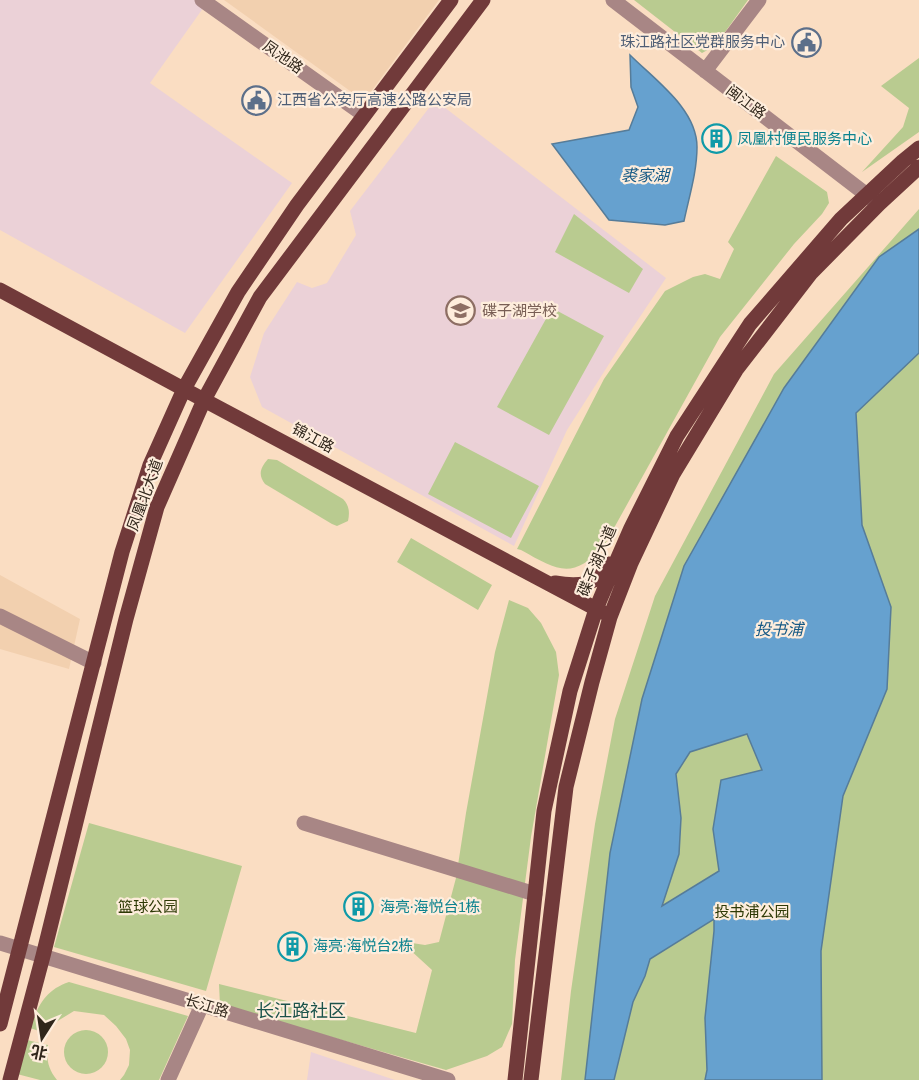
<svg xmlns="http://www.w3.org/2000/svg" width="919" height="1080" viewBox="0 0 919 1080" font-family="'Archivo Narrow','Noto Sans SC',sans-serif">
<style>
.built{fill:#f2d0af}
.education{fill:#ebd1d7}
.green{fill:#b9cb90}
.water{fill:#66a1cf;stroke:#567c99;stroke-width:1.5;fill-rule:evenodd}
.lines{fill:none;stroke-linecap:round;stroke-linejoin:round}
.minor{stroke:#a88685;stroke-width:15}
.major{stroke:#713a3a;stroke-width:15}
.labels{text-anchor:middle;stroke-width:4.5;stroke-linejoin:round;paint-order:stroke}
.service-label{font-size:15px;fill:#4e5e75;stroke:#feeddc;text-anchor:end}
.street-label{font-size:15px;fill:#30261b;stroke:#feeddc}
.culture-label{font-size:15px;fill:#0d838f;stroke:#feeddc;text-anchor:start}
.education-label{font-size:15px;fill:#785e54;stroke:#feeddc;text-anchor:start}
.park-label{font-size:15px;fill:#2d3905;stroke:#feeddc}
.water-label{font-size:16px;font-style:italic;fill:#145884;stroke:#feeddc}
.quarter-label{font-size:18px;fill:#1b534b;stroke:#feeddc}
</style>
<rect width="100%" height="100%" fill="#faddc2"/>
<path class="built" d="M 224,0 L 439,0 L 364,101 Z
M 0,575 L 80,619 L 69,669 L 0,649 Z"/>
<path class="education" d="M 0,0 L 200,0 L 206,4 L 150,83 L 292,183 L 185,333 L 0,230 Z
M 435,100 L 666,278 L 623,342 L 567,430 L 514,546 L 262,407 L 250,377 L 264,333 L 297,282 L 312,288 L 327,283 L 356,235 L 350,211 Z
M 311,1052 L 395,1080 L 307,1080 Z"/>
<path class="green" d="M 634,0 L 748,0 L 715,46 L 702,53 Z
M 919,58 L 919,132 L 862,172 L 903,127 L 909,108 L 881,86 Z
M 776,156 L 827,192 L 829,203 L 822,214 L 794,244 L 720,337 L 604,546 C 572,581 557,570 521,550 L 517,549 L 604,379 L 665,291 L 693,277 L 705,274 L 720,279 L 734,249 L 728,242 Z
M 919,209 L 919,1080 L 561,1080 L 571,991 L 595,824 L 615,719 L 655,596 L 774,374 Z
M 574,214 L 643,269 L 629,293 L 555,252 Z
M 552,308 L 604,336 L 549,435 L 497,407 Z
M 455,442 L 539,486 L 511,538 L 428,494 Z
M 268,459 L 277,460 L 343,499 C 349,505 350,512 348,521 L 337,526 L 332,524 L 265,484 C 258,475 260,468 268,459 Z
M 411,538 L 492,585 L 478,610 L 397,562 Z
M 509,600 L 528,608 L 541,623 L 556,652 L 559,675 L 531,837 L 515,960 L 512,1024 L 502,1047 L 487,1056 L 446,1070 L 220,1005 L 219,984 L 416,1033 L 432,970 L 408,948 L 412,943 L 425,945 L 439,942 L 456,878 L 466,813 L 495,652 Z
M 89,823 L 242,866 L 206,991 L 54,947 Z
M 69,982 L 188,1016 L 159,1080 L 120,1080 L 124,1075 L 129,1065 L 130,1050 L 126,1039 L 116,1026 L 104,1015 L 74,1011 L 56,1022 L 48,1034 L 30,1028 C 38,1006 45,990 69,982 Z
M64 1052a22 22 0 1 1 44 0a22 22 0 1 1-44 0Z
M 27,1040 L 48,1045 C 46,1059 48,1069 57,1080 L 40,1080 L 17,1074 Z"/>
<path class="water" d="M 630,55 C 655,80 697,109 697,147 C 697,172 689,197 684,221 L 665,225 L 609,220 L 552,144 L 629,130 L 638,107 L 631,87 Z
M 919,229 L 919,353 L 856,413 L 862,525 L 891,607 L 887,689 L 843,796 L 821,951 L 822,1080 L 705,1080 L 707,1070 L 705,1018 L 714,931 L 714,919 L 650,959 L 645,976 L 633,1002 L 614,1080 L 585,1080 L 610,853 L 642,699 L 684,566 L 784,388 L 879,257 ZM 747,734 L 762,770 L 721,780 L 713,829 L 719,871 L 662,906 L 679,854 L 681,818 L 676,774 L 690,752 Z"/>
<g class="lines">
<path class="minor" d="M 202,0 L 364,115
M 613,0 L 876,202
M 705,71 L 759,0
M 0,616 L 94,663
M 304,823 L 535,894
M 0,943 L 448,1080
M 168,1080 L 202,1005"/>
<path class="major" d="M 0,290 L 204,400 L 602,612
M 555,583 C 578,587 597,586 609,564
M 0,1024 L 122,552 L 150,465 L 184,389 L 238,292 L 297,205 L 451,0
M 10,1080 L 43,956 L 126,619 L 157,507 L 204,400 L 260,297 L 483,0
M 515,1080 L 544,811 L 570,691 L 596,609 L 607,583 L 631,528 L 677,436 L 750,324 L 841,219 L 903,161 L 919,148
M 531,1080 L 566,787 L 592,682 L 610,617 L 631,563 L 673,474 L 736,370 L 811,273 L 879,204 L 919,167"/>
</g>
<defs>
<symbol id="civic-ring" viewBox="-11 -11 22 22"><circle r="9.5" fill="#feeddc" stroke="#5c6f8a" stroke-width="1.5"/><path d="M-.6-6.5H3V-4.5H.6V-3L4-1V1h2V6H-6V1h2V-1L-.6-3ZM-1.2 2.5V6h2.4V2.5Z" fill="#5c6f8a"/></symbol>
<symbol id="building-ring" viewBox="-11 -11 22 22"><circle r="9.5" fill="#feeddc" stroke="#0f9aa8" stroke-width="1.5"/><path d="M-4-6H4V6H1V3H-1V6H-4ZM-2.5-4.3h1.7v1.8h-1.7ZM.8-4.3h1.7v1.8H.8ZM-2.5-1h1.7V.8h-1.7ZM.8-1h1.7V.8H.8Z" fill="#0f9aa8"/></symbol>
<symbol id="school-ring" viewBox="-11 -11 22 22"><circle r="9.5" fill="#feeddc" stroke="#8d6e63" stroke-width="1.5"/><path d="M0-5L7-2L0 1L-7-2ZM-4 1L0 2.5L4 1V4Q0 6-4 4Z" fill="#8d6e63"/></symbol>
</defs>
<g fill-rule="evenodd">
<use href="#civic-ring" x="790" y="26" width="33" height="33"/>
<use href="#civic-ring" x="240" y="84" width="33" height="33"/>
<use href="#building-ring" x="700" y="122" width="33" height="33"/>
<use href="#school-ring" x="444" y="294" width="33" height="33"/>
<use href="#building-ring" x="342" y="890" width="33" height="33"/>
<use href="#building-ring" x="276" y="930" width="33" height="33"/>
</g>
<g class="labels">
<g class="service-label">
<text x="785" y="47">珠江路社区党群服务中心</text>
<text x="277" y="105" text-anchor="start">江西省公安厅高速公路公安局</text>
</g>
<g class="street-label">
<text transform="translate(283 57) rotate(35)" y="5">凤池路</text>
<text transform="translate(746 102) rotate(37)" y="5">闽江路</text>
<text transform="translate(313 438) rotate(28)" y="5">锦江路</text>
<text transform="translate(145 495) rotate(-70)" y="5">凤凰北大道</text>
<text transform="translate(597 561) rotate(-67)" y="5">碟子湖大道</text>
<text transform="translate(207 1006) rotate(17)" y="5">长江路</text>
</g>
<g class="culture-label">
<text x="737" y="144">凤凰村便民服务中心</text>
<text x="380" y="912">海亮·海悦台1栋</text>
<text x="313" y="951">海亮·海悦台2栋</text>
</g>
<g class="education-label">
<text x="482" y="316">碟子湖学校</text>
</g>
<g class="park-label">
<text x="148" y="912">篮球公园</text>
<text x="752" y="917">投书浦公园</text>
</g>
<g class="water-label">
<text x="645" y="181">裘家湖</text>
<text x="779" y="635">投书浦</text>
</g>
<g class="quarter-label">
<text x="301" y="1017">长江路社区</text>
</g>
</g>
<g transform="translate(42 1038) rotate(192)" stroke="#feeddc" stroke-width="4.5" paint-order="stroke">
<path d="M0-4.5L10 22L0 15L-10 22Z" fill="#30261b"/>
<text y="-9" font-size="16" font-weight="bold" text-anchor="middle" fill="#30261b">北</text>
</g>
</svg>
